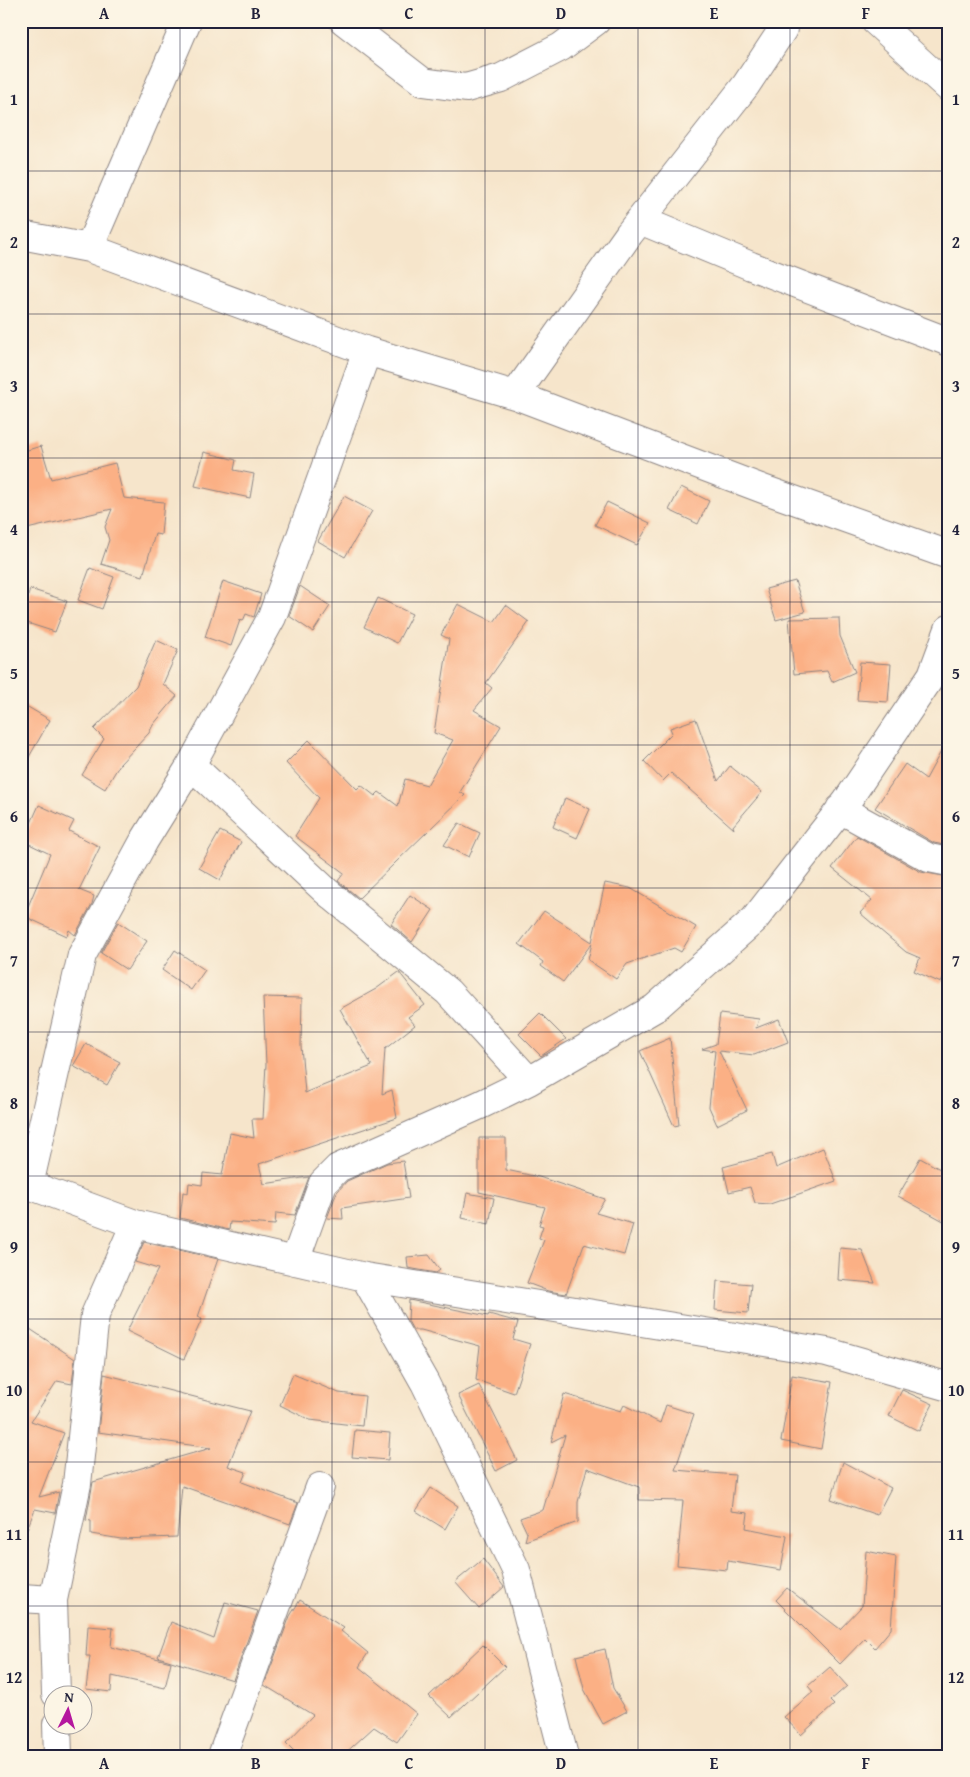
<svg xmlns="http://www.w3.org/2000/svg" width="970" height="1777" viewBox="0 0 970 1777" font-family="'Gentium Book Plus',serif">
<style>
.building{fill:#fbb085}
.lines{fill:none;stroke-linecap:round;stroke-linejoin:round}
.street-casing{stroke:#8c8483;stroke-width:30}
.street{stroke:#fff;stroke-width:28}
.grid{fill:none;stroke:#22223b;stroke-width:1;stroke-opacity:0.55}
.neatline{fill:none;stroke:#22223b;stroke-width:2}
.grid-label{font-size:16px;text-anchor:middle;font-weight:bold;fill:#22223b}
</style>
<rect width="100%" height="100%" fill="#fcf5e5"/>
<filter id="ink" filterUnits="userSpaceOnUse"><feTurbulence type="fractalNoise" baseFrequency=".02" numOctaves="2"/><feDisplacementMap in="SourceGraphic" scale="10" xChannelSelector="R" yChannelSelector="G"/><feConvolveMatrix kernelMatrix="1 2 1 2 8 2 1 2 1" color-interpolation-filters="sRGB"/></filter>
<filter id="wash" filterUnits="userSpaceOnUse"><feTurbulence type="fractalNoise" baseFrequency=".0096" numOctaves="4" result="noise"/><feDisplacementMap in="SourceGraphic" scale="20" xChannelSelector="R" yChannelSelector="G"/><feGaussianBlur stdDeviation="1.12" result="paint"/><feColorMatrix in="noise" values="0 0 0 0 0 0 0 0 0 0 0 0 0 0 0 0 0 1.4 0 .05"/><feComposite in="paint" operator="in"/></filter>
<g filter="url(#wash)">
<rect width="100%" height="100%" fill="#f6e5cb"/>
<g id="blocks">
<path class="building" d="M 41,446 L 51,479 L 115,463 L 124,498 L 164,502 L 161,535 L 155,534 L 143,576 L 101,564 L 109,540 L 105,527 L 112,509 L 27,529 L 21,507 L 21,452 Z
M 204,452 L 236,460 L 234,470 L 254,474 L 250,498 L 195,486 Z
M 681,487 L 709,501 L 698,524 L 669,510 Z
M 344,496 L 372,511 L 345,557 L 318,541 Z
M 607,502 L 650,523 L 637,545 L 595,525 Z
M 90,568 L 114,577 L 102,609 L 78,600 Z
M 223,581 L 261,594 L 254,617 L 246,614 L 243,621 L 240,620 L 231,646 L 205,637 Z
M 795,581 L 805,612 L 776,620 L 766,589 Z
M 300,586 L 330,606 L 313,632 L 289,616 Z
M 30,589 L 67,601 L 55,632 L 21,621 Z
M 378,598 L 412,614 L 397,643 L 364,627 Z
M 458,604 L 494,622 L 506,605 L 529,622 L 486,683 L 492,688 L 474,710 L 501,726 L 460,792 L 465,795 L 359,898 L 338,881 L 344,873 L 295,836 L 319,798 L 286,763 L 309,740 L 357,789 L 361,785 L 375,796 L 379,792 L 398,806 L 405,779 L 427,785 L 453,740 L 434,733 L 449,639 L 441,635 Z
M 839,618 L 840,636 L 855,672 L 832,682 L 827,671 L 794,674 L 789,619 Z
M 156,640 L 178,650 L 163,684 L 177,696 L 153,725 L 149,733 L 120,764 L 105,789 L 82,775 L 104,739 L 94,729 L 136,686 Z
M 860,662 L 891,664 L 888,702 L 857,700 Z
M 21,703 L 50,720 L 21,771 Z
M 696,719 L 718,781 L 730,766 L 762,792 L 733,826 L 734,829 L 671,773 L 663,781 L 644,761 L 672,733 L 670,728 Z
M 949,737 L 949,846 L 934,843 L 875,808 L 905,764 L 926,779 Z
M 565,798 L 590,809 L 577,838 L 553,827 Z
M 39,805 L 74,821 L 69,831 L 100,847 L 79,890 L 94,896 L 92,904 L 75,935 L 69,930 L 67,936 L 24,916 L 50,854 L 23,841 Z
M 459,823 L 480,833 L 469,857 L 444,845 Z
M 220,831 L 241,842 L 220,880 L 199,868 Z
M 857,836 L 921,872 L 949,877 L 949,965 L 941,983 L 914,971 L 920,958 L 906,952 L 860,913 L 872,900 L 832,868 Z
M 605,883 L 630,888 L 696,927 L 681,952 L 674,948 L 627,964 L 616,979 L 588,960 L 592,943 L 563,982 L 541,966 L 543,962 L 519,944 L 544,911 L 592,942 Z
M 410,895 L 433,910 L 412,942 L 391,924 Z
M 118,922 L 147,941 L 127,970 L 101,953 Z
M 175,950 L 205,970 L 191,990 L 162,970 Z
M 399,972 L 425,1005 L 408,1017 L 415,1025 L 385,1049 L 382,1094 L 392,1090 L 397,1118 L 259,1164 L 264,1184 L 309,1177 L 295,1215 L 276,1213 L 275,1225 L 230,1222 L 229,1230 L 180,1218 L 183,1192 L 188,1193 L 189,1183 L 202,1185 L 203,1173 L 222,1175 L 230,1133 L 254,1138 L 252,1119 L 263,1119 L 266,1064 L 263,997 L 302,998 L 301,1046 L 305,1093 L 372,1066 L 340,1009 L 376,989 Z
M 540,1013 L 566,1039 L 541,1056 L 519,1034 Z
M 720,1014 L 759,1019 L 756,1028 L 779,1019 L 788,1042 L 754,1055 L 719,1051 L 747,1110 L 717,1125 L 709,1107 L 715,1051 L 702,1049 L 716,1044 Z
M 670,1038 L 679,1125 L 674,1126 L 640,1051 Z
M 86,1044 L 120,1062 L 107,1085 L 73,1066 Z
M 479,1138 L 506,1138 L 506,1170 L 539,1177 L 605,1199 L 596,1213 L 633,1224 L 624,1255 L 584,1244 L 566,1294 L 548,1291 L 527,1283 L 544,1240 L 539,1238 L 543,1226 L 539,1225 L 545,1207 L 479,1192 Z
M 823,1148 L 836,1181 L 770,1204 L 755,1203 L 750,1187 L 729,1192 L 723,1167 L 772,1154 L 776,1168 Z
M 920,1158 L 949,1174 L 949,1224 L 898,1196 Z
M 403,1161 L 409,1198 L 342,1208 L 343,1219 L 327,1218 L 337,1192 L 347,1181 L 387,1163 Z
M 467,1193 L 494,1198 L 489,1224 L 462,1218 Z
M 144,1242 L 218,1259 L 198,1317 L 202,1319 L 184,1359 L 127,1331 L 158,1269 L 135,1262 Z
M 840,1248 L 862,1250 L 875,1283 L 838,1280 Z
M 429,1255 L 440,1270 L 436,1273 L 408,1268 L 407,1257 Z
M 717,1281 L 751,1284 L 748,1313 L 715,1310 Z
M 409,1300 L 488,1316 L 489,1314 L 518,1322 L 513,1339 L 530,1344 L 514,1393 L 476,1380 L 480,1346 L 421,1330 L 413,1330 L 408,1321 Z
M 21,1323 L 75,1359 L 72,1384 L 57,1381 L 31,1421 L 64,1433 L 39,1497 L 59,1492 L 55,1513 L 35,1509 L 23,1539 L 21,1538 Z
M 104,1374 L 250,1411 L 228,1466 L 246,1472 L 242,1482 L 298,1503 L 290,1524 L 182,1486 L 177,1537 L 121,1539 L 91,1534 L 91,1521 L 86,1520 L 93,1482 L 211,1448 L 98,1432 Z
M 293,1374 L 339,1393 L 365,1396 L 362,1426 L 310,1420 L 280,1405 Z
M 792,1375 L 832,1382 L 821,1449 L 781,1441 Z
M 479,1385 L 517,1460 L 496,1471 L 458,1395 Z
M 902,1390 L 933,1404 L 919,1431 L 889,1416 Z
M 564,1394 L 621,1411 L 624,1405 L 660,1423 L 666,1405 L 694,1414 L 675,1470 L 735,1475 L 731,1511 L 748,1513 L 746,1528 L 787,1536 L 781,1570 L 728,1561 L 727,1570 L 677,1565 L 683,1501 L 639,1500 L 639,1487 L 587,1468 L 578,1502 L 578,1522 L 525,1541 L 527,1533 L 520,1518 L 543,1510 L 565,1435 L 551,1442 Z
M 355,1430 L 390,1433 L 388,1460 L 352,1457 Z
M 843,1462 L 891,1488 L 877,1515 L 831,1499 Z
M 431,1488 L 458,1506 L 445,1529 L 416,1511 Z
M 866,1551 L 896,1557 L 891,1629 L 875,1648 L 865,1638 L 840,1664 L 776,1600 L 787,1588 L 840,1629 L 862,1606 Z
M 483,1559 L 504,1587 L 479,1609 L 455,1582 Z
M 300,1600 L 344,1628 L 341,1631 L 368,1653 L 359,1667 L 417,1714 L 397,1742 L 374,1727 L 342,1756 L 299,1756 L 286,1743 L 313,1715 L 264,1685 L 290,1616 Z
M 225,1602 L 258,1611 L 233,1680 L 158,1657 L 171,1622 L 214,1639 Z
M 88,1626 L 113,1628 L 111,1647 L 171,1662 L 165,1688 L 112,1676 L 111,1692 L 86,1689 L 90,1656 L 86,1656 Z
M 483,1645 L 505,1667 L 451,1717 L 429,1696 Z
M 605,1649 L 613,1688 L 627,1711 L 603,1724 L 584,1689 L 576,1656 Z
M 830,1667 L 847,1686 L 830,1701 L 834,1705 L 801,1735 L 784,1717 L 813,1692 L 808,1686 Z"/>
</g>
</g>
<g filter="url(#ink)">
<use href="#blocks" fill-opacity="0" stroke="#8c8483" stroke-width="1"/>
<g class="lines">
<defs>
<path id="street" d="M 344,21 L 423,82 L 466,88 L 501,78 L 561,47 L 596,21
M 875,21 L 949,88
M 640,220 L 751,266 L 949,342
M 21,235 L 89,248 L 367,351 L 515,395 L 763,489 L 949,555
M 89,248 L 187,21
M 515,395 L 629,234 L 746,85 L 783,29
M 191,765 L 326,891 L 448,992 L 529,1081
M 840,809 L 929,858 L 949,862
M 21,1182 L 135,1224 L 365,1277 L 827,1352 L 949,1387
M 29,1185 L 82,955 L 144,841 L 191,765 L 272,617 L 367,351
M 295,1261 L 323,1183 L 338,1168 L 480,1105 L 529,1081 L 655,1008 L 754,920 L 847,801 L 932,675 L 949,629
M 365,1277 L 425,1383 L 516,1570 L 564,1756
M 21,1598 L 53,1600
M 56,1694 L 53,1600 L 77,1484 L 95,1315 L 135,1224
M 57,1724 L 58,1756
M 222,1756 L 320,1487"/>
</defs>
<use href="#street" class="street-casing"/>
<use href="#street" class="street"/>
</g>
</g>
<path class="grid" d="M 180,21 L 180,1756M 332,21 L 332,1756M 485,21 L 485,1756M 638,21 L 638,1756M 790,21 L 790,1756M 21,171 L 949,171M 21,314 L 949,314M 21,458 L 949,458M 21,602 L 949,602M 21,745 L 949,745M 21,888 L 949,888M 21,1032 L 949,1032M 21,1176 L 949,1176M 21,1319 L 949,1319M 21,1462 L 949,1462M 21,1606 L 949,1606"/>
<rect width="970" height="1777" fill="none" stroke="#fcf5e5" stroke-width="55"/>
<g transform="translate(68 1710) rotate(5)"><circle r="24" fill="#fcf5e5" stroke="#a5a1a1"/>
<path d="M0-4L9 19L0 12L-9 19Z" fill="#b5179e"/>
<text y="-8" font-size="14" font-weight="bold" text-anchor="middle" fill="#22223b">N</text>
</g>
<rect x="28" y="28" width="914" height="1722" class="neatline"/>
<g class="grid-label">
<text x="104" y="19">A</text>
<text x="256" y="19">B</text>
<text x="409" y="19">C</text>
<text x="561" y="19">D</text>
<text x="714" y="19">E</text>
<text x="866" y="19">F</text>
<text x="14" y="105">1</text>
<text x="956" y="105">1</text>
<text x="14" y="248">2</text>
<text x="956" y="248">2</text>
<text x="14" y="392">3</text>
<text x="956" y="392">3</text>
<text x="14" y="535">4</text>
<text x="956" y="535">4</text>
<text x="14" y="679">5</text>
<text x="956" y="679">5</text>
<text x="14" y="822">6</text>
<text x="956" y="822">6</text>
<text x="14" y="966">7</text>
<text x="956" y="966">7</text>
<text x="14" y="1109">8</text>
<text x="956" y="1109">8</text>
<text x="14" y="1253">9</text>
<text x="956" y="1253">9</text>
<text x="14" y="1396">10</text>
<text x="956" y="1396">10</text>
<text x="14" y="1540">11</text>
<text x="956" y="1540">11</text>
<text x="14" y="1683">12</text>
<text x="956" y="1683">12</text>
<text x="104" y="1769">A</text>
<text x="256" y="1769">B</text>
<text x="409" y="1769">C</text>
<text x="561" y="1769">D</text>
<text x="714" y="1769">E</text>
<text x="866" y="1769">F</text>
</g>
</svg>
